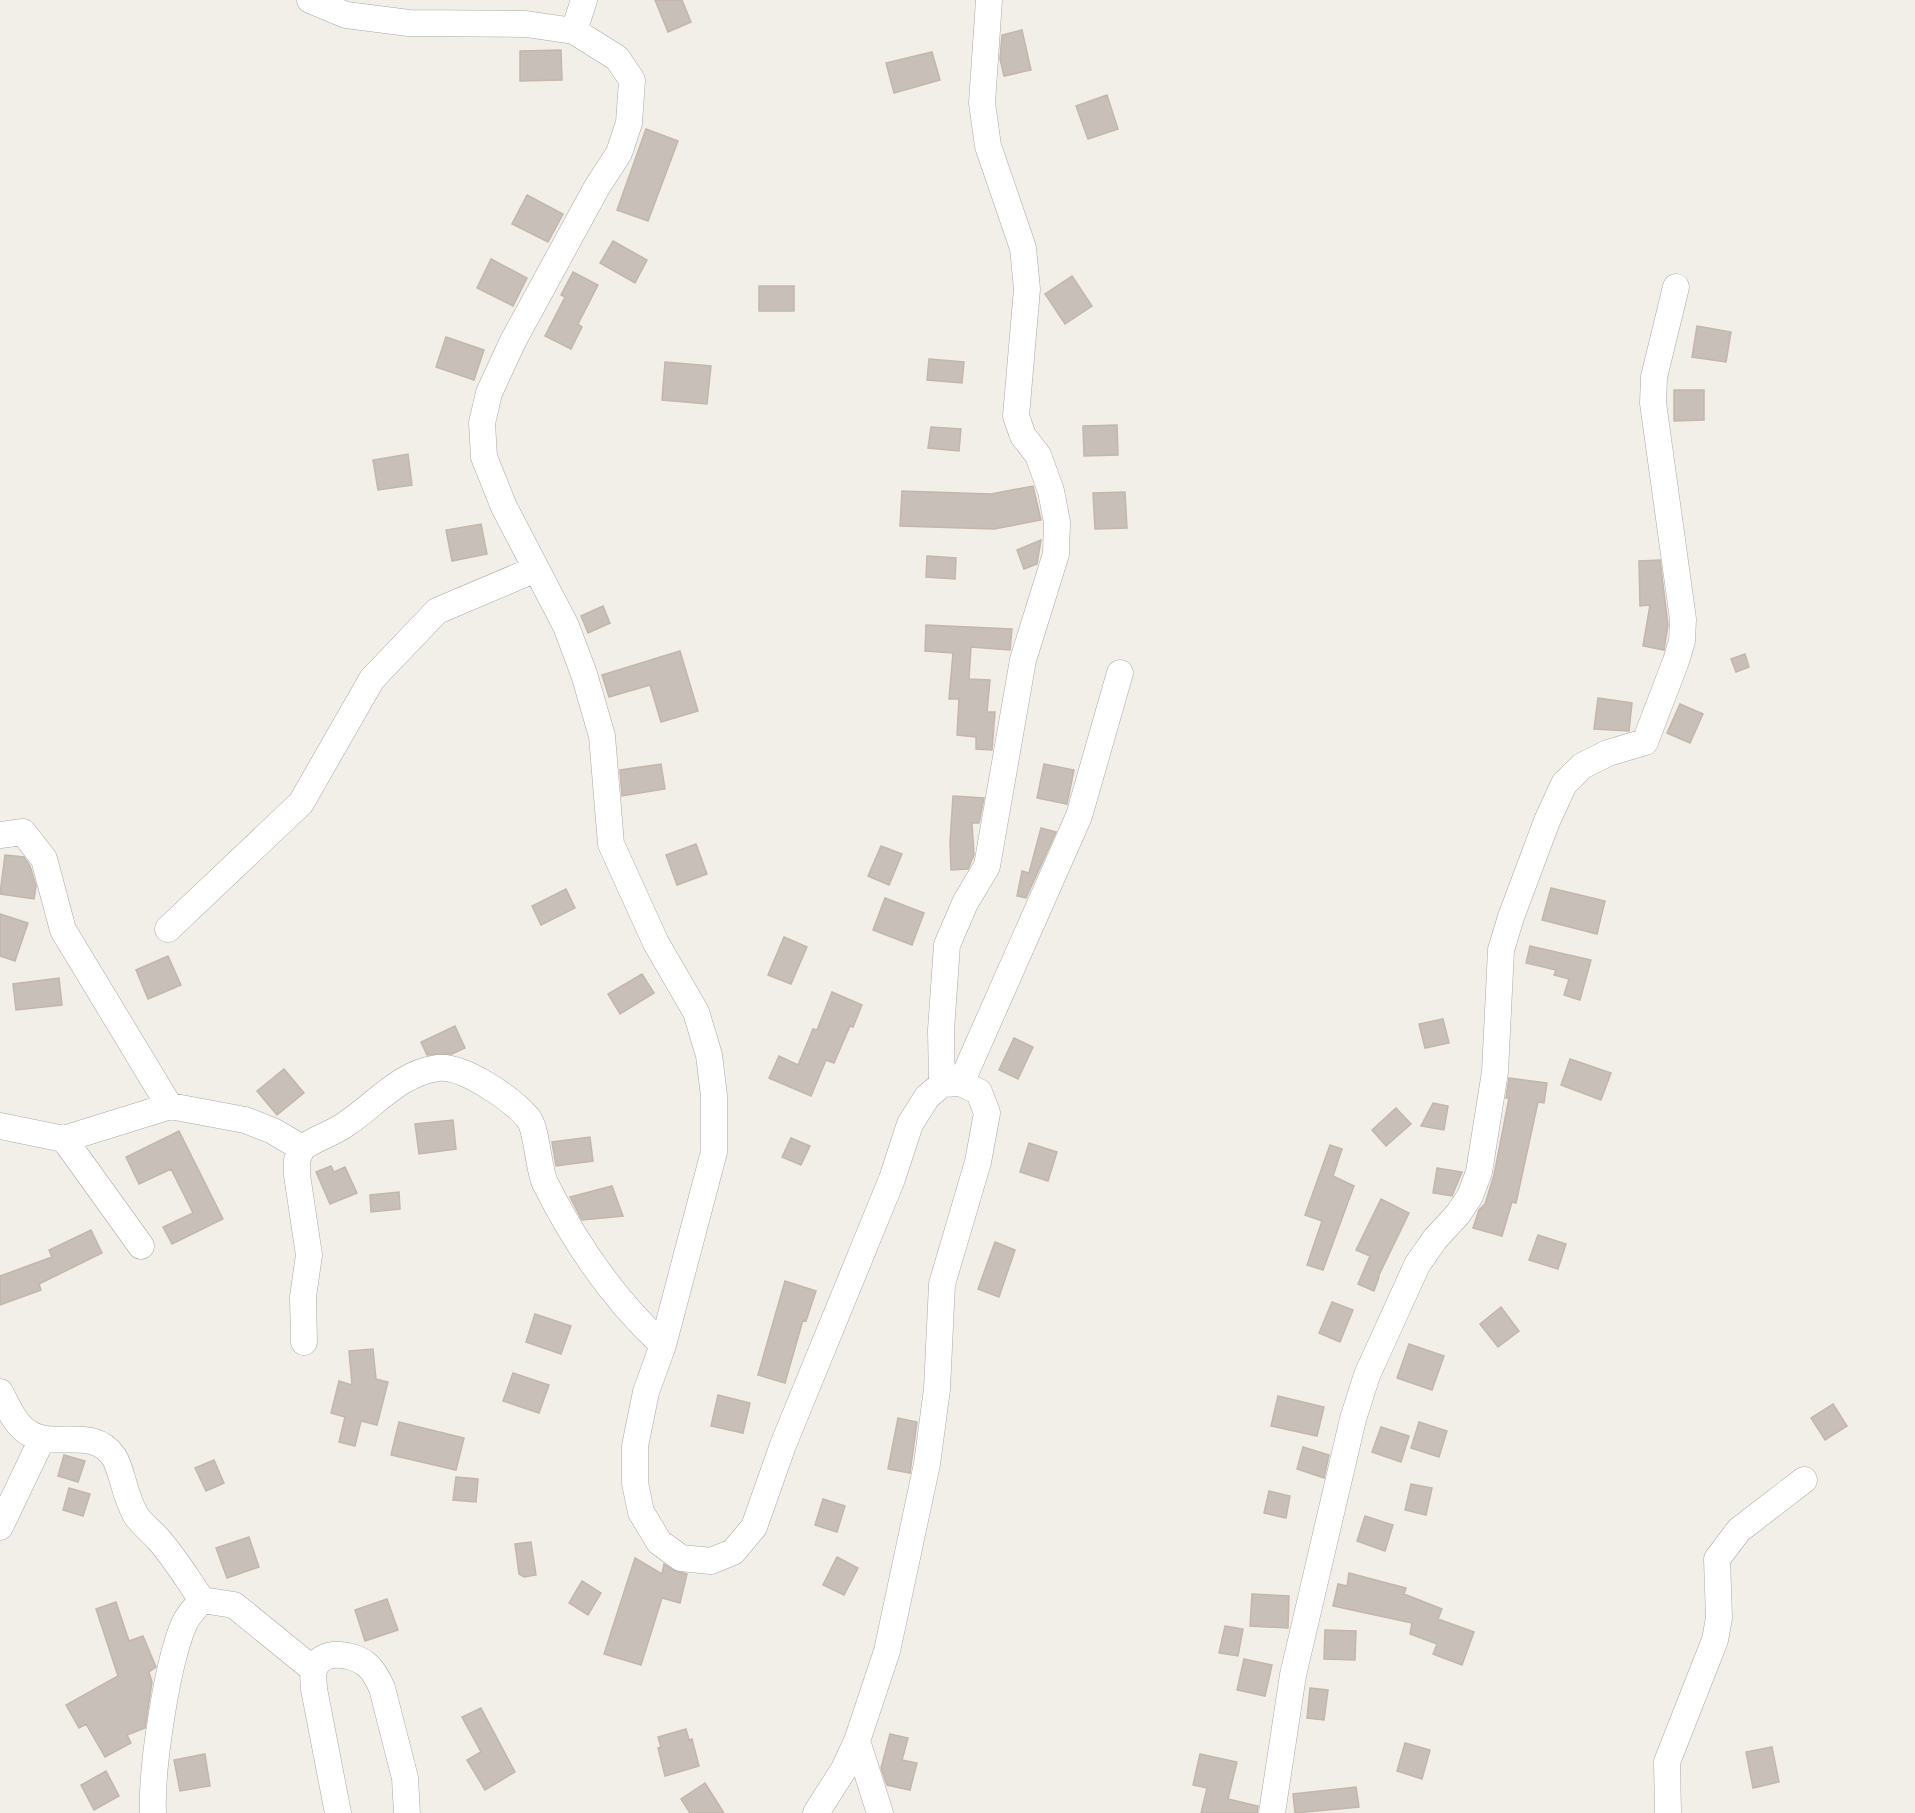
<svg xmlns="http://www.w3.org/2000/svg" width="1915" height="1813" viewBox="0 0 1915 1813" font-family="Rubik,sans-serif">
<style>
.building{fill:#c7bfb8;stroke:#c4b6ab;stroke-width:1.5}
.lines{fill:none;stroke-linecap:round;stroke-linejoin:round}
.minor-casing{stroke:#a9a9a9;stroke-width:27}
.minor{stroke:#fff;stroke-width:26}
</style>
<rect width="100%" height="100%" fill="#f2efe9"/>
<path class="building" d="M 655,0 L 682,0 L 691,22 L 668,32 Z
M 1022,30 L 1031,70 L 1004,76 L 1000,59 L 1002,35 Z
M 561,50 L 562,80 L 520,81 L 520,51 Z
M 932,52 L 940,80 L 894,93 L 886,63 Z
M 1107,95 L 1118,129 L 1088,139 L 1076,106 Z
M 646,129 L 678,141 L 648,221 L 617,210 Z
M 527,195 L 563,214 L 548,242 L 512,224 Z
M 613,241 L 647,260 L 635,283 L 600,263 Z
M 491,259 L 527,278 L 513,306 L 477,288 Z
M 573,272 L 598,285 L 578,324 L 582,327 L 571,349 L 545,336 L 565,297 L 561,295 Z
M 1072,276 L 1092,306 L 1065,324 L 1045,294 Z
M 759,286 L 794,286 L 794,311 L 759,311 Z
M 1697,326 L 1731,332 L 1726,362 L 1692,357 Z
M 446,337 L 484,350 L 474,380 L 436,367 Z
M 929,359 L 964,362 L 962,383 L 927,380 Z
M 665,362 L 711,366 L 707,404 L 662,400 Z
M 1674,390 L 1704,390 L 1704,420 L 1674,421 Z
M 1117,425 L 1118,455 L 1084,456 L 1083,426 Z
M 931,427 L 961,429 L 959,451 L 928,448 Z
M 408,454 L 412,485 L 378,490 L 373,460 Z
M 1033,486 L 1041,520 L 994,529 L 900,526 L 902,491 L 991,494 Z
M 1125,492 L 1127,528 L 1095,529 L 1093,493 Z
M 481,524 L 487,554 L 452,561 L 446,530 Z
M 1041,540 L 1037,564 L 1024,569 L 1017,550 Z
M 927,556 L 956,558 L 955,579 L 926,577 Z
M 1660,560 L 1668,625 L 1664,650 L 1643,646 L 1650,605 L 1640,606 L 1639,561 Z
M 603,606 L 610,623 L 588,633 L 581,616 Z
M 926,625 L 1012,629 L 1010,650 L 971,647 L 969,679 L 990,680 L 987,712 L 995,712 L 992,750 L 976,749 L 976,737 L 957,735 L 959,699 L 949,699 L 953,653 L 925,651 Z
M 680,651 L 698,711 L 661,722 L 650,685 L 609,697 L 602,675 Z
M 1745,654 L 1749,667 L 1736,672 L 1731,659 Z
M 1598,698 L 1632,703 L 1629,731 L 1594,729 Z
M 1680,704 L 1703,714 L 1690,743 L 1667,733 Z
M 661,764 L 665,789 L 622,796 L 620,770 Z
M 1044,764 L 1074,770 L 1067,804 L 1037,798 Z
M 953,796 L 984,798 L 979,823 L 972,823 L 974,855 L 968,869 L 951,870 L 950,842 Z
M 1041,828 L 1056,832 L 1026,898 L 1017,896 L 1022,871 L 1029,873 Z
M 696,844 L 707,874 L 677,885 L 666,855 Z
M 881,846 L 902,854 L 889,885 L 868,876 Z
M 5,855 L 24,857 L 30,866 L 36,886 L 34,899 L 0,894 Z
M 1551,888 L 1605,901 L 1597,934 L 1542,920 Z
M 566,889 L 575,908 L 541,925 L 532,906 Z
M 885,898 L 924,913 L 912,945 L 873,930 Z
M 0,914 L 28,923 L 15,961 L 0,956 Z
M 784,937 L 807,947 L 791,984 L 768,975 Z
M 1530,946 L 1591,960 L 1580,1000 L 1564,995 L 1569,979 L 1554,975 L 1556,970 L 1526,963 Z
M 168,956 L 181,985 L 148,999 L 136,970 Z
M 642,974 L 654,993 L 620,1014 L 608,994 Z
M 59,978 L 62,1005 L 16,1010 L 13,984 Z
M 832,992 L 862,1005 L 853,1027 L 850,1026 L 834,1063 L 826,1060 L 811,1096 L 769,1078 L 779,1056 L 798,1065 L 813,1029 L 817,1030 Z
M 1443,1019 L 1449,1043 L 1425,1048 L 1419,1024 Z
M 455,1026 L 465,1048 L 452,1054 L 427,1055 L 421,1042 Z
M 1014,1038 L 1033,1047 L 1018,1079 L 999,1070 Z
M 1570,1059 L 1611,1073 L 1601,1100 L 1561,1085 Z
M 284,1069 L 304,1093 L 277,1115 L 257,1091 Z
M 1509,1078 L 1547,1083 L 1544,1103 L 1538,1102 L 1516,1203 L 1512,1202 L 1502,1236 L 1473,1228 L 1479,1210 L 1485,1204 L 1494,1175 L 1509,1098 L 1506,1098 Z
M 1433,1103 L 1448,1106 L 1444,1130 L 1421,1126 Z
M 1396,1108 L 1411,1124 L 1386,1146 L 1372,1130 Z
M 453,1120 L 456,1149 L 419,1154 L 415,1124 Z
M 179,1131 L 223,1219 L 172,1244 L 163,1227 L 193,1213 L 171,1169 L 139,1184 L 126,1157 Z
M 590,1137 L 593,1161 L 556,1166 L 552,1142 Z
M 791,1138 L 810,1146 L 801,1165 L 782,1157 Z
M 1029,1143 L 1057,1152 L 1048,1181 L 1020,1172 Z
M 1330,1145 L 1342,1149 L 1333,1176 L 1354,1186 L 1323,1270 L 1307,1265 L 1322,1221 L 1305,1215 Z
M 331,1166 L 334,1172 L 345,1167 L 357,1193 L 330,1204 L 316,1172 Z
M 1437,1168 L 1462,1172 L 1452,1196 L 1433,1193 Z
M 612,1186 L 623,1216 L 582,1220 L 570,1197 Z
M 399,1192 L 400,1209 L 371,1212 L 370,1195 Z
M 1381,1199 L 1409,1213 L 1378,1277 L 1379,1277 L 1374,1291 L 1358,1284 L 1370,1256 L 1356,1250 Z
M 91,1230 L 102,1253 L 39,1284 L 41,1290 L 0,1305 L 0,1276 L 52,1257 L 49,1250 Z
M 1538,1235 L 1566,1244 L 1558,1269 L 1529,1260 Z
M 995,1242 L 1015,1250 L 999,1297 L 978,1289 Z
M 785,1281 L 816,1291 L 806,1321 L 803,1320 L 785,1383 L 758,1375 Z
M 1332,1302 L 1353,1310 L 1340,1342 L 1319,1333 Z
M 1501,1307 L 1519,1331 L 1498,1347 L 1480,1324 Z
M 535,1314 L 571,1326 L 561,1354 L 526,1342 Z
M 1409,1344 L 1444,1356 L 1432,1390 L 1397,1378 Z
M 373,1349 L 376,1379 L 388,1382 L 377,1425 L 361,1421 L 355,1446 L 339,1442 L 345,1417 L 331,1413 L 339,1381 L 352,1385 L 349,1351 Z
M 513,1373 L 549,1385 L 539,1413 L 503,1401 Z
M 718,1395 L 750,1403 L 743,1433 L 711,1426 Z
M 1278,1396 L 1324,1407 L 1317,1436 L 1271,1426 Z
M 1833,1404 L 1847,1426 L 1825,1440 L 1811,1418 Z
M 898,1418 L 917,1422 L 910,1473 L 888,1469 Z
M 399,1422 L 464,1438 L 456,1470 L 391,1455 Z
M 1419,1422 L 1447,1431 L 1439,1457 L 1411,1448 Z
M 1381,1427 L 1409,1436 L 1401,1462 L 1372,1452 Z
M 1303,1447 L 1329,1455 L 1324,1478 L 1297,1469 Z
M 64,1455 L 85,1461 L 78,1482 L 58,1476 Z
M 214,1460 L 224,1483 L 206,1491 L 195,1468 Z
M 456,1477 L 478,1479 L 476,1502 L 453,1500 Z
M 1411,1484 L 1432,1488 L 1426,1515 L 1405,1510 Z
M 69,1488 L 90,1494 L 83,1516 L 63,1510 Z
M 1269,1491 L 1290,1496 L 1286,1518 L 1264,1513 Z
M 823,1499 L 845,1506 L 837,1532 L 815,1525 Z
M 1365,1516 L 1393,1525 L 1385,1551 L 1357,1541 Z
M 249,1537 L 259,1567 L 227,1578 L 216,1548 Z
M 531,1542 L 536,1575 L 524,1577 L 519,1574 L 515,1544 Z
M 837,1557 L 858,1568 L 844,1595 L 823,1585 Z
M 635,1558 L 662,1574 L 664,1564 L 673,1570 L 687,1574 L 680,1603 L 662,1598 L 641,1665 L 604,1654 Z
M 1349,1573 L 1406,1588 L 1404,1594 L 1442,1609 L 1438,1619 L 1474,1632 L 1462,1665 L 1433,1654 L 1437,1644 L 1410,1634 L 1412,1623 L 1333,1606 L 1338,1584 L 1347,1586 Z
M 582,1581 L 601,1593 L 588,1615 L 569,1603 Z
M 1252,1594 L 1289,1596 L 1288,1628 L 1250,1626 Z
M 387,1599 L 398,1630 L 365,1641 L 355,1610 Z
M 116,1602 L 129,1641 L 143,1636 L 156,1667 L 149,1672 L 152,1682 L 145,1728 L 127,1735 L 131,1743 L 105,1757 L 86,1724 L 79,1728 L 66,1705 L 118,1676 L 96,1609 Z
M 1225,1626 L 1243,1629 L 1238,1656 L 1219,1653 Z
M 1325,1630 L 1356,1631 L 1355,1660 L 1324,1659 Z
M 1244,1659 L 1272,1665 L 1265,1696 L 1237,1690 Z
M 1310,1688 L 1328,1690 L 1324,1720 L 1307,1718 Z
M 481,1708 L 515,1772 L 485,1790 L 467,1760 L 481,1752 L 462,1717 Z
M 686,1729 L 689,1740 L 692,1739 L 699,1766 L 665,1776 L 658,1748 L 661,1747 L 658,1737 Z
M 890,1734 L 908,1738 L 902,1760 L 917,1763 L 910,1790 L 887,1785 L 881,1768 Z
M 1405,1743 L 1430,1750 L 1422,1779 L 1397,1771 Z
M 1772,1747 L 1779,1782 L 1753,1788 L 1746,1752 Z
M 205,1754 L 210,1786 L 180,1791 L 174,1760 Z
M 1200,1754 L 1237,1762 L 1228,1799 L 1258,1806 L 1257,1813 L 1201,1813 L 1207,1788 L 1193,1785 Z
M 106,1771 L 119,1796 L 94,1810 L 81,1785 Z
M 705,1783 L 724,1813 L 690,1813 L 681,1799 Z
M 1356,1787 L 1359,1807 L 1295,1813 L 1293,1794 Z"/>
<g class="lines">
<defs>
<path id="minor" d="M 310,0 L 346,15 L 409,23 L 526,24 L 574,31 L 617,58 L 632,80 L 629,123 L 619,153 L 597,187 L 513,341 L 489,393 L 482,423 L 484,457 L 504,507 L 566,626 L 584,674 L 602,736 L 611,844 L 656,943 L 696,1012 L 709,1055 L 714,1096 L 714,1152 L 663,1345 L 646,1392 L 635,1446 L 635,1483 L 641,1512 L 659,1542 L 681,1558 L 711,1561 L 733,1552 L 754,1527 L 783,1445 L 892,1179 L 910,1124 L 927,1097 L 942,1084 L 961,1083 L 979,1092 L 987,1113 L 978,1162 L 942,1284 L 937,1389 L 927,1464 L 887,1651 L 857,1741 L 844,1769 L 816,1813
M 574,31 L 584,0
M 0,835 L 23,832 L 44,859 L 63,930 L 170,1107
M 168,929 L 301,803 L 372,679 L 437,611 L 536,569
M 961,1083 L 1079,816 L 1120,673
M 942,1084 L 941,1030 L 947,945 L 965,903 L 987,866 L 1023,660 L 1056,554 L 1057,522 L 1051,491 L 1038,455 L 1023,436 L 1016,416 L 1027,289 L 1023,248 L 988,146 L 982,103 L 989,0
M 0,1126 L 64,1139 L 170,1106 L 245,1120 L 273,1131 L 302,1148
M 64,1139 L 141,1246
M 304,1342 L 303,1297 L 309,1255 L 297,1175 L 297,1160 L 302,1148 C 316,1138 332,1134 346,1124 C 376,1104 400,1073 438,1068 C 463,1065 512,1099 528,1118 C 537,1128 538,1168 545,1183 C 575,1243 614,1300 663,1345
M 0,1392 C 8,1406 14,1424 29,1433 C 54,1450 92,1425 114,1457 C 122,1469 125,1499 137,1517 C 143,1525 152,1532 159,1540 C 175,1558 188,1580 202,1600
M 0,1527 L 42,1439
M 857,1741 L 880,1813
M 153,1813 C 151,1770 167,1661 185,1622 C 189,1614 196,1607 202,1600 L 234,1605 L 314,1670
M 338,1813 L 314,1689 C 314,1683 312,1675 314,1670 C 320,1648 353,1653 367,1665 C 374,1671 378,1679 382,1688 L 405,1778 L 407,1813
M 1272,1813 L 1293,1675 L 1353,1419 L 1367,1375 L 1417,1265 L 1435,1239 L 1458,1214 L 1470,1196 L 1479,1172 L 1495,1072 L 1501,950 L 1511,917 L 1547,821 L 1564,784 L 1582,766 L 1608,753 L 1645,742 L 1676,661 L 1682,641 L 1683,619 L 1653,403 L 1654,377 L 1676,287
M 1668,1813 L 1667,1762 L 1715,1640 L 1719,1618 L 1717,1559 L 1739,1530 L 1804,1480"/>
</defs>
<use href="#minor" class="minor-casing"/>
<use href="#minor" class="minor"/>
</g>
</svg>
